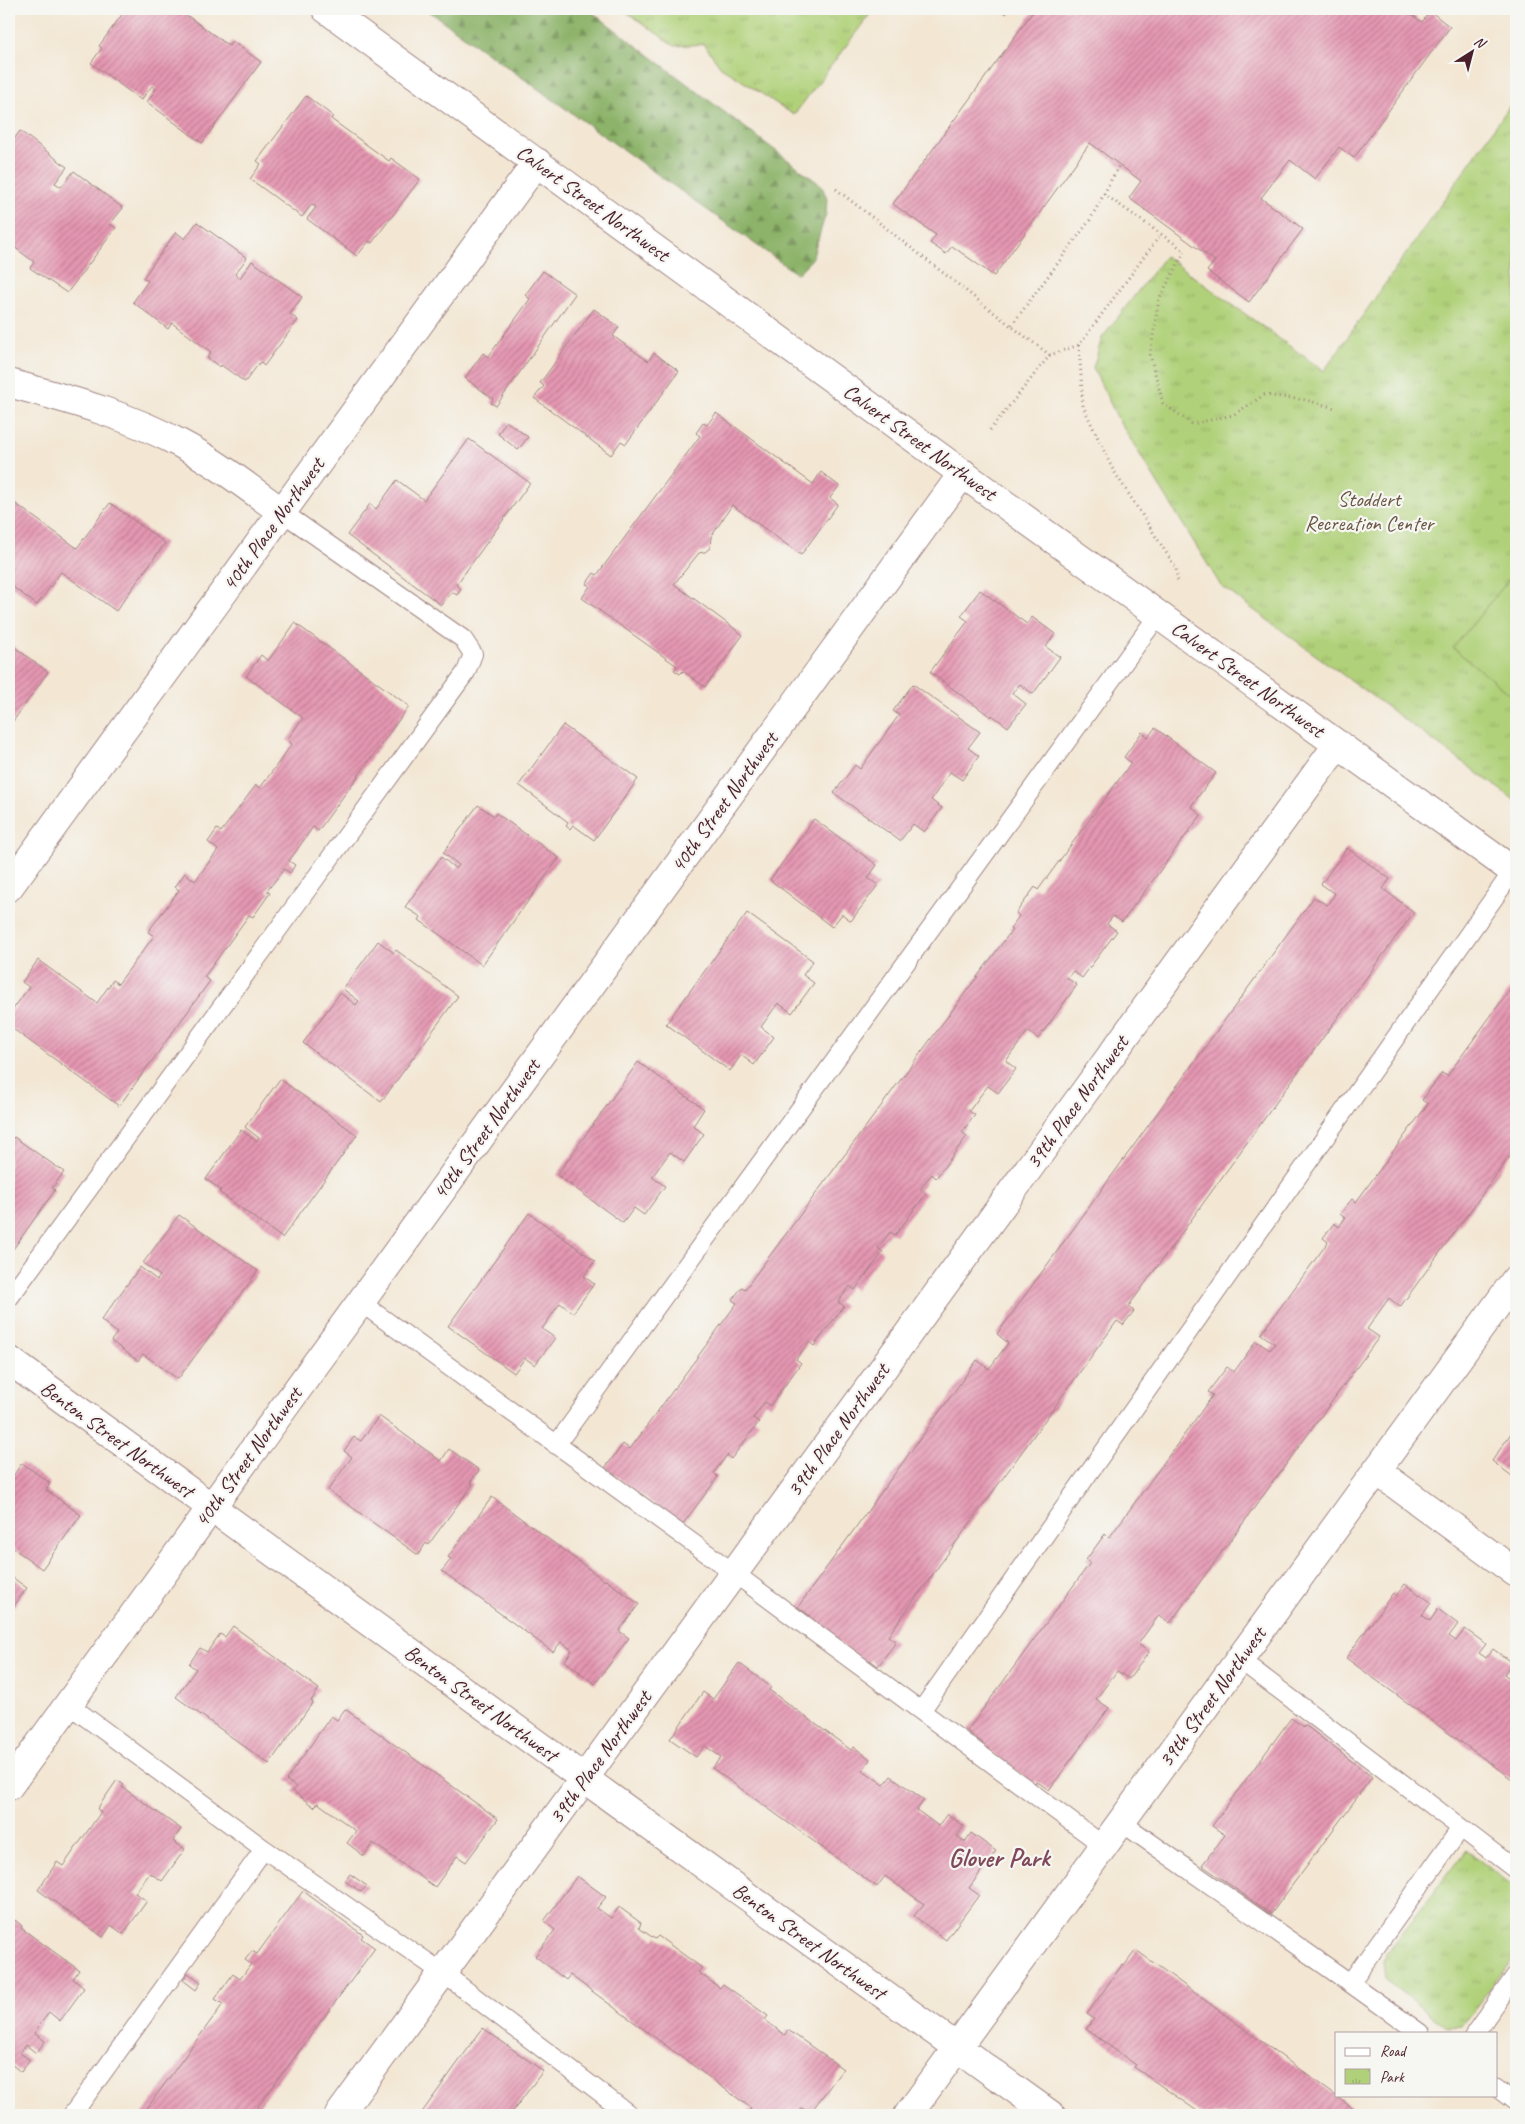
<svg xmlns="http://www.w3.org/2000/svg" width="1525" height="2124" viewBox="0 0 1525 2124" font-family="Caveat,sans-serif">
<style>
.forest{fill:url(#forest-firs);stroke:#6b694a}
.park{fill:url(#park-tufts);stroke:#7d7852}
.pitch{fill:#b0d179;stroke:#7d7852}
.building{fill:url(#building-hatch)}
.lines{fill:none;stroke-linecap:round;stroke-linejoin:round}
.service-casing{stroke:#9e8380;stroke-width:20}
.minor-casing{stroke:#9e8380;stroke-width:30}
.path{stroke:#9e8380;stroke-width:3;stroke-dasharray:1 4;stroke-linecap:butt}
.service{stroke:#fff;stroke-width:18}
.minor{stroke:#fff;stroke-width:28}
.labels{text-anchor:middle;stroke-width:4.5;stroke-linejoin:round;paint-order:stroke}
.street-label{font-size:21px;fill:#4a1f2b;stroke:#f6f6f2}
.park-label{font-size:21px;fill:#695442;stroke:#f6f6f2}
.district-label{font-size:26px;font-weight:bold;fill:#80495a;stroke:#f6f6f2}
</style>
<defs>
<pattern id="forest-firs" width="22" height="20" patternUnits="userSpaceOnUse" patternTransform="scale(1.25)"><rect width="22" height="20" fill="#8cb369"/><path d="M5 1l3.5 6h-7zM16 11l3.5 6h-7z" fill="#749157"/></pattern>
<pattern id="park-tufts" width="24" height="20" patternUnits="userSpaceOnUse" patternTransform="scale(1.25)"><rect width="24" height="20" fill="#b0d179"/><path d="M3 7l-1-3M5 7V3M7 7l1-3M15 17l-1-3M17 17v-4M19 17l1-3" fill="none" stroke="#99b369"/></pattern>
<pattern id="building-hatch" width="6" height="6" patternUnits="userSpaceOnUse" patternTransform="scale(1.25)"><rect width="6" height="6" fill="#e597b2"/><path d="M-1 1l2-2M0 6l6-6M5 7l2-2" fill="none" stroke="#bc7b91"/></pattern>
</defs>
<rect width="100%" height="100%" fill="#f6f6f2"/>
<filter id="ink" filterUnits="userSpaceOnUse"><feTurbulence type="fractalNoise" baseFrequency=".02" numOctaves="2"/><feDisplacementMap in="SourceGraphic" scale="10" xChannelSelector="R" yChannelSelector="G"/><feConvolveMatrix kernelMatrix="1 2 1 2 8 2 1 2 1" color-interpolation-filters="sRGB"/></filter>
<filter id="wash" filterUnits="userSpaceOnUse"><feTurbulence type="fractalNoise" baseFrequency=".0096" numOctaves="4" result="noise"/><feDisplacementMap in="SourceGraphic" scale="20" xChannelSelector="R" yChannelSelector="G"/><feGaussianBlur stdDeviation="1.12" result="paint"/><feColorMatrix in="noise" values="0 0 0 0 0 0 0 0 0 0 0 0 0 0 0 0 0 1.4 0 .05"/><feComposite in="paint" operator="in"/></filter>
<g filter="url(#wash)">
<rect width="100%" height="100%" fill="#f3e7d4"/>
<path class="forest" d="M 426,9 L 588,9 L 821,185 L 827,198 L 826,213 L 812,259 L 797,274 Z"/>
<path class="park" d="M 622,9 L 863,9 L 870,14 L 794,115 L 721,67 L 704,44 L 675,46 Z
M 1516,97 L 1516,801 L 1221,586 L 1118,419 L 1093,368 L 1102,338 L 1165,256 L 1324,371 Z
M 1466,1850 L 1516,1888 L 1516,1955 L 1461,2026 L 1447,2027 L 1384,1978 L 1382,1959 Z"/>
<path class="pitch" d="M 1516,571 L 1516,699 L 1453,648 Z"/>
<g id="blocks">
<path class="building" d="M 126,9 L 178,9 L 229,46 L 232,41 L 261,62 L 202,143 L 147,102 L 156,89 L 152,86 L 141,100 L 91,63 L 102,48 L 99,46 Z
M 999,9 L 1010,9 L 1006,14 Z
M 1035,9 L 1404,9 L 1422,22 L 1430,11 L 1450,27 L 1354,158 L 1339,147 L 1315,179 L 1290,160 L 1261,198 L 1303,229 L 1249,302 L 1207,271 L 1215,261 L 1129,198 L 1141,181 L 1090,143 L 994,276 L 952,246 L 946,254 L 930,243 L 936,235 L 893,204 Z
M 306,96 L 333,116 L 331,119 L 389,161 L 391,158 L 420,179 L 372,243 L 369,241 L 357,256 L 307,219 L 316,207 L 312,204 L 302,217 L 250,179 L 261,164 L 257,161 Z
M 20,131 L 67,167 L 55,183 L 61,187 L 74,171 L 123,208 L 110,224 L 116,228 L 67,293 L 30,268 L 34,262 L 9,243 L 9,146 Z
M 197,222 L 247,258 L 235,274 L 240,278 L 252,261 L 302,297 L 290,314 L 298,320 L 264,366 L 260,362 L 245,382 L 221,365 L 220,367 L 207,358 L 211,352 L 172,323 L 168,329 L 133,302 L 148,281 L 143,278 L 176,232 L 185,239 Z
M 543,271 L 575,294 L 496,406 L 491,403 L 493,399 L 465,378 L 483,353 L 488,357 L 530,299 L 525,295 Z
M 594,309 L 619,327 L 613,336 L 648,361 L 654,353 L 679,371 L 626,444 L 621,441 L 611,455 L 534,398 L 544,386 L 540,383 Z
M 716,413 L 813,484 L 821,472 L 839,486 L 830,498 L 838,504 L 801,555 L 732,505 L 711,537 L 710,548 L 705,552 L 699,553 L 674,584 L 743,635 L 705,687 L 683,671 L 680,674 L 674,670 L 677,666 L 582,598 L 590,586 L 586,584 L 594,573 L 597,575 L 700,436 L 696,433 L 703,423 L 707,425 Z
M 506,421 L 528,437 L 518,450 L 498,434 Z
M 469,439 L 530,483 L 456,585 L 461,589 L 457,595 L 452,592 L 441,605 L 347,535 L 370,504 L 376,509 L 397,480 L 424,500 Z
M 9,499 L 77,548 L 110,503 L 165,543 L 116,611 L 61,572 L 37,605 L 9,584 Z
M 980,590 L 1027,624 L 1032,617 L 1055,634 L 1046,647 L 1060,657 L 1033,694 L 1020,684 L 1012,693 L 1026,704 L 1008,727 L 992,715 L 991,717 L 930,672 L 968,621 L 961,616 Z
M 295,623 L 409,706 L 318,831 L 313,827 L 289,861 L 295,865 L 290,873 L 284,869 L 267,891 L 270,893 L 253,917 L 249,915 L 204,977 L 210,981 L 119,1106 L 9,1026 L 9,1015 L 29,987 L 22,982 L 38,960 L 97,1003 L 113,980 L 118,984 L 154,936 L 148,932 L 179,890 L 175,887 L 185,873 L 195,881 L 218,850 L 208,842 L 217,829 L 221,832 L 256,785 L 260,788 L 292,744 L 287,740 L 303,718 L 246,676 L 261,655 L 268,661 Z
M 9,643 L 48,672 L 9,727 Z
M 913,684 L 980,732 L 968,748 L 979,756 L 962,780 L 950,772 L 931,800 L 942,808 L 924,832 L 913,824 L 900,841 L 834,793 L 855,765 L 860,769 L 899,715 L 893,711 Z
M 563,725 L 638,779 L 594,840 L 573,825 L 570,829 L 566,826 L 568,822 L 519,785 Z
M 1155,728 L 1216,773 L 1191,806 L 1201,815 L 1122,922 L 1113,916 L 1107,924 L 1117,931 L 1082,978 L 1073,971 L 1067,978 L 1077,985 L 1038,1039 L 1028,1031 L 1006,1061 L 1016,1069 L 998,1093 L 988,1086 L 983,1092 L 969,1111 L 975,1115 L 962,1132 L 967,1136 L 936,1178 L 932,1174 L 926,1181 L 920,1190 L 926,1194 L 895,1235 L 890,1232 L 878,1248 L 883,1252 L 855,1290 L 850,1286 L 838,1302 L 844,1306 L 814,1346 L 809,1342 L 802,1351 L 796,1359 L 801,1363 L 770,1406 L 765,1402 L 753,1418 L 759,1422 L 731,1459 L 727,1455 L 714,1473 L 718,1477 L 682,1525 L 605,1468 L 623,1444 L 630,1449 L 737,1303 L 732,1300 L 742,1287 L 745,1289 L 1012,930 L 1010,929 L 1019,916 L 1016,913 L 1035,887 L 1038,890 L 1131,763 L 1124,757 L 1142,732 L 1148,737 Z
M 478,805 L 494,816 L 496,813 L 559,858 L 482,965 L 419,920 L 421,917 L 405,907 L 441,857 L 456,869 L 459,865 L 443,853 Z
M 814,819 L 877,865 L 868,878 L 878,885 L 851,921 L 842,914 L 832,927 L 770,880 Z
M 1347,848 L 1390,879 L 1383,889 L 1414,912 L 1128,1307 L 1134,1311 L 1123,1325 L 1117,1321 L 888,1636 L 896,1642 L 878,1666 L 870,1660 L 868,1664 L 807,1620 L 810,1616 L 798,1607 L 977,1360 L 989,1369 L 1008,1343 L 997,1334 L 1314,897 L 1327,905 L 1335,894 L 1321,884 Z
M 747,913 L 813,961 L 803,975 L 814,983 L 792,1013 L 778,1003 L 761,1027 L 774,1037 L 754,1065 L 741,1055 L 730,1071 L 666,1024 Z
M 378,941 L 394,953 L 396,950 L 458,996 L 381,1102 L 303,1043 L 340,993 L 356,1005 L 359,1001 L 343,989 Z
M 1516,981 L 1516,1148 L 1400,1307 L 1389,1298 L 1367,1329 L 1379,1337 L 1170,1623 L 1159,1615 L 1138,1644 L 1149,1652 L 1129,1679 L 1117,1671 L 1096,1699 L 1109,1708 L 1049,1790 L 1036,1781 L 1035,1784 L 981,1745 L 983,1743 L 967,1731 L 1090,1563 L 1086,1560 L 1105,1534 L 1109,1538 L 1213,1395 L 1208,1392 L 1227,1367 L 1234,1372 L 1256,1341 L 1270,1350 L 1275,1344 L 1261,1334 L 1328,1242 L 1323,1238 L 1334,1223 L 1339,1227 L 1345,1218 L 1340,1214 L 1352,1199 L 1356,1202 L 1428,1104 L 1422,1100 L 1442,1073 L 1447,1076 Z
M 638,1062 L 704,1109 L 693,1126 L 704,1134 L 684,1162 L 670,1152 L 652,1177 L 665,1186 L 644,1215 L 634,1208 L 623,1223 L 557,1175 Z
M 280,1079 L 357,1135 L 282,1238 L 219,1192 L 221,1190 L 206,1179 L 241,1130 L 256,1141 L 259,1138 L 245,1127 Z
M 14,1137 L 64,1172 L 52,1188 L 55,1190 L 11,1252 L 9,1250 L 9,1145 Z
M 529,1213 L 595,1261 L 584,1276 L 594,1284 L 573,1313 L 560,1303 L 542,1329 L 555,1338 L 535,1365 L 525,1358 L 514,1373 L 448,1326 Z
M 179,1215 L 258,1271 L 178,1379 L 143,1354 L 138,1361 L 111,1341 L 117,1333 L 101,1320 L 140,1267 L 157,1280 L 160,1276 L 143,1263 Z
M 379,1416 L 441,1461 L 449,1449 L 479,1470 L 470,1482 L 473,1484 L 428,1545 L 426,1543 L 418,1555 L 328,1490 L 352,1457 L 344,1451 L 354,1437 L 361,1441 Z
M 1516,1426 L 1516,1479 L 1492,1461 Z
M 22,1463 L 50,1483 L 46,1490 L 81,1515 L 42,1569 L 9,1545 L 9,1478 L 11,1479 Z
M 492,1497 L 605,1581 L 606,1580 L 639,1604 L 619,1631 L 629,1638 L 595,1684 L 565,1661 L 572,1650 L 561,1642 L 553,1652 L 442,1571 L 451,1559 L 448,1557 Z
M 9,1575 L 27,1588 L 9,1613 Z
M 1405,1584 L 1431,1603 L 1422,1615 L 1430,1621 L 1438,1609 L 1458,1624 L 1449,1636 L 1456,1641 L 1465,1629 L 1486,1644 L 1479,1653 L 1486,1658 L 1493,1649 L 1512,1663 L 1504,1674 L 1516,1683 L 1516,1782 L 1346,1658 L 1393,1593 L 1396,1596 Z
M 233,1626 L 319,1689 L 311,1701 L 313,1702 L 269,1764 L 176,1697 L 196,1669 L 189,1664 L 200,1648 L 207,1652 L 220,1634 L 225,1637 Z
M 739,1663 L 771,1687 L 769,1690 L 851,1750 L 854,1747 L 870,1759 L 863,1770 L 884,1785 L 891,1776 L 924,1800 L 917,1810 L 938,1826 L 947,1814 L 964,1826 L 957,1836 L 965,1842 L 971,1833 L 996,1851 L 969,1888 L 979,1895 L 946,1940 L 914,1916 L 924,1904 L 885,1876 L 877,1887 L 712,1768 L 721,1757 L 705,1746 L 696,1757 L 670,1739 L 703,1692 L 713,1699 Z
M 345,1709 L 498,1819 L 466,1862 L 457,1856 L 435,1887 L 373,1843 L 364,1856 L 347,1843 L 356,1831 L 318,1803 L 314,1807 L 293,1791 L 296,1787 L 286,1780 L 331,1716 L 337,1720 Z
M 1291,1718 L 1304,1727 L 1305,1725 L 1372,1777 L 1271,1914 L 1202,1865 L 1225,1835 L 1212,1826 Z
M 117,1780 L 124,1785 L 122,1787 L 181,1829 L 173,1841 L 185,1849 L 162,1881 L 150,1873 L 135,1893 L 147,1901 L 123,1934 L 111,1925 L 103,1937 L 38,1890 L 57,1862 L 63,1866 L 101,1812 L 97,1809 Z
M 350,1874 L 367,1886 L 361,1892 L 345,1881 Z
M 577,1876 L 606,1897 L 597,1908 L 611,1918 L 619,1907 L 641,1923 L 639,1928 L 655,1939 L 658,1936 L 702,1968 L 698,1972 L 720,1988 L 723,1984 L 768,2016 L 765,2020 L 785,2035 L 788,2030 L 843,2069 L 810,2113 L 802,2108 L 797,2115 L 749,2115 L 747,2114 L 751,2108 L 570,1975 L 566,1980 L 535,1956 L 555,1930 L 544,1921 Z
M 303,1891 L 363,1935 L 361,1938 L 375,1948 L 252,2115 L 142,2115 L 223,2004 L 215,1999 L 233,1974 L 240,1979 L 251,1964 L 245,1960 L 252,1951 L 257,1954 Z
M 15,1920 L 22,1926 L 21,1928 L 79,1970 L 73,1979 L 84,1988 L 60,2021 L 49,2012 L 34,2033 L 45,2041 L 36,2053 L 26,2045 L 20,2053 L 30,2060 L 21,2072 L 11,2064 L 9,2067 L 9,1929 Z
M 1136,1950 L 1354,2109 L 1363,2115 L 1227,2115 L 1223,2113 L 1221,2115 L 1203,2115 L 1134,2067 L 1136,2065 L 1086,2029 L 1094,2019 L 1087,2014 L 1122,1965 L 1124,1966 Z
M 188,1973 L 201,1982 L 196,1990 L 183,1980 Z
M 483,2028 L 543,2071 L 510,2115 L 420,2115 Z"/>
</g>
</g>
<g filter="url(#ink)">
<use href="#blocks" fill-opacity="0" stroke="#9e8380" stroke-width="1"/>
<g class="lines">
<defs>
<path id="service" d="M 9,1298 L 466,672 L 473,654 L 463,639 L 282,512
M 360,1302 L 734,1573 L 1104,1846
M 556,1445 L 1159,614
M 68,1704 L 264,1849 L 72,2115
M 921,1711 L 1513,871
M 1121,1822 L 1350,1983 L 1461,1828 L 1239,1659
M 1461,1828 L 1516,1870
M 264,1849 L 443,1973 L 630,2115
M 1350,1983 L 1420,2033
M 1475,2033 L 1516,1975
M 1496,2087 L 1516,2102"/>
<path id="minor" d="M 326,9 L 996,498 L 1516,873
M 9,383 C 67,399 128,415 181,444 C 217,463 249,488 282,512
M 9,887 L 537,162
M 9,1360 L 615,1801 L 1051,2115
M 1377,1471 L 1516,1573
M 9,1786 L 963,473
M 339,2115 L 1338,744
M 908,2115 L 1516,1279"/>
</defs>
<use href="#service" class="service-casing"/>
<use href="#minor" class="minor-casing"/>
<path class="path" d="M 836,189 L 1011,326
M 1104,194 L 1119,165
M 1079,345 L 1083,406 L 1112,468 L 1176,568 L 1178,584
M 1050,355 L 1011,326 L 1090,220 L 1104,194 L 1185,251 L 1159,299 L 1150,355 L 1163,403 L 1192,424 L 1233,415 L 1264,395 L 1306,400 L 1335,408
M 990,430 L 1050,355 L 1079,345 L 1161,234"/>
<use href="#service" class="service"/>
<use href="#minor" class="minor"/>
</g>
</g>
<g class="labels">
<g class="street-label">
<text transform="translate(593 203) rotate(36)" y="7">Calvert Street Northwest</text>
<text transform="translate(920 442) rotate(36)" y="7">Calvert Street Northwest</text>
<text transform="translate(273 524) rotate(-54)" y="7">40th Place Northwest</text>
<text transform="translate(1248 679) rotate(36)" y="7">Calvert Street Northwest</text>
<text transform="translate(724 802) rotate(-54)" y="7">40th Street Northwest</text>
<text transform="translate(1077 1102) rotate(-54)" y="7">39th Place Northwest</text>
<text transform="translate(486 1129) rotate(-54)" y="7">40th Street Northwest</text>
<text transform="translate(838 1430) rotate(-54)" y="7">39th Place Northwest</text>
<text transform="translate(117 1439) rotate(36)" y="7">Benton Street Northwest</text>
<text transform="translate(248 1457) rotate(-54)" y="7">40th Street Northwest</text>
<text transform="translate(1212 1697) rotate(-54)" y="7">39th Street Northwest</text>
<text transform="translate(481 1703) rotate(36)" y="7">Benton Street Northwest</text>
<text transform="translate(600 1757) rotate(-54)" y="7">39th Place Northwest</text>
<text transform="translate(809 1941) rotate(36)" y="7">Benton Street Northwest</text>
</g>
<g class="park-label">
<text x="1369" y="506">Stoddert<tspan x="1369" dy="24">Recreation Center</tspan></text>
</g>
<g class="district-label">
<text x="999" y="1866">Glover Park</text>
</g>
</g>
<rect width="1525" height="2124" fill="none" stroke="#f6f6f2" stroke-width="30"/>
<rect x="1335" y="2032" width="162" height="65" fill="#f6f6f2" stroke="#b1a0a2"/>
<rect x="1345" y="2048" width="25" height="8" fill="#ffffff" stroke="#b1a0a2"/>
<text x="1380" y="2056" font-size="15" fill="#4a1f2b">Road</text>
<rect x="1345" y="2069" width="25" height="15" fill="url(#park-tufts)" stroke="#b1a0a2"/>
<text x="1380" y="2082" font-size="15" fill="#4a1f2b">Park</text>
<g transform="translate(1472 52) rotate(36)" stroke="#f6f6f2" stroke-width="4" paint-order="stroke">
<path d="M0-4L9 19L0 12L-9 19Z" fill="#4a1f2b"/>
<text y="-8" font-size="14" font-weight="bold" text-anchor="middle" fill="#4a1f2b">N</text>
</g>
</svg>
